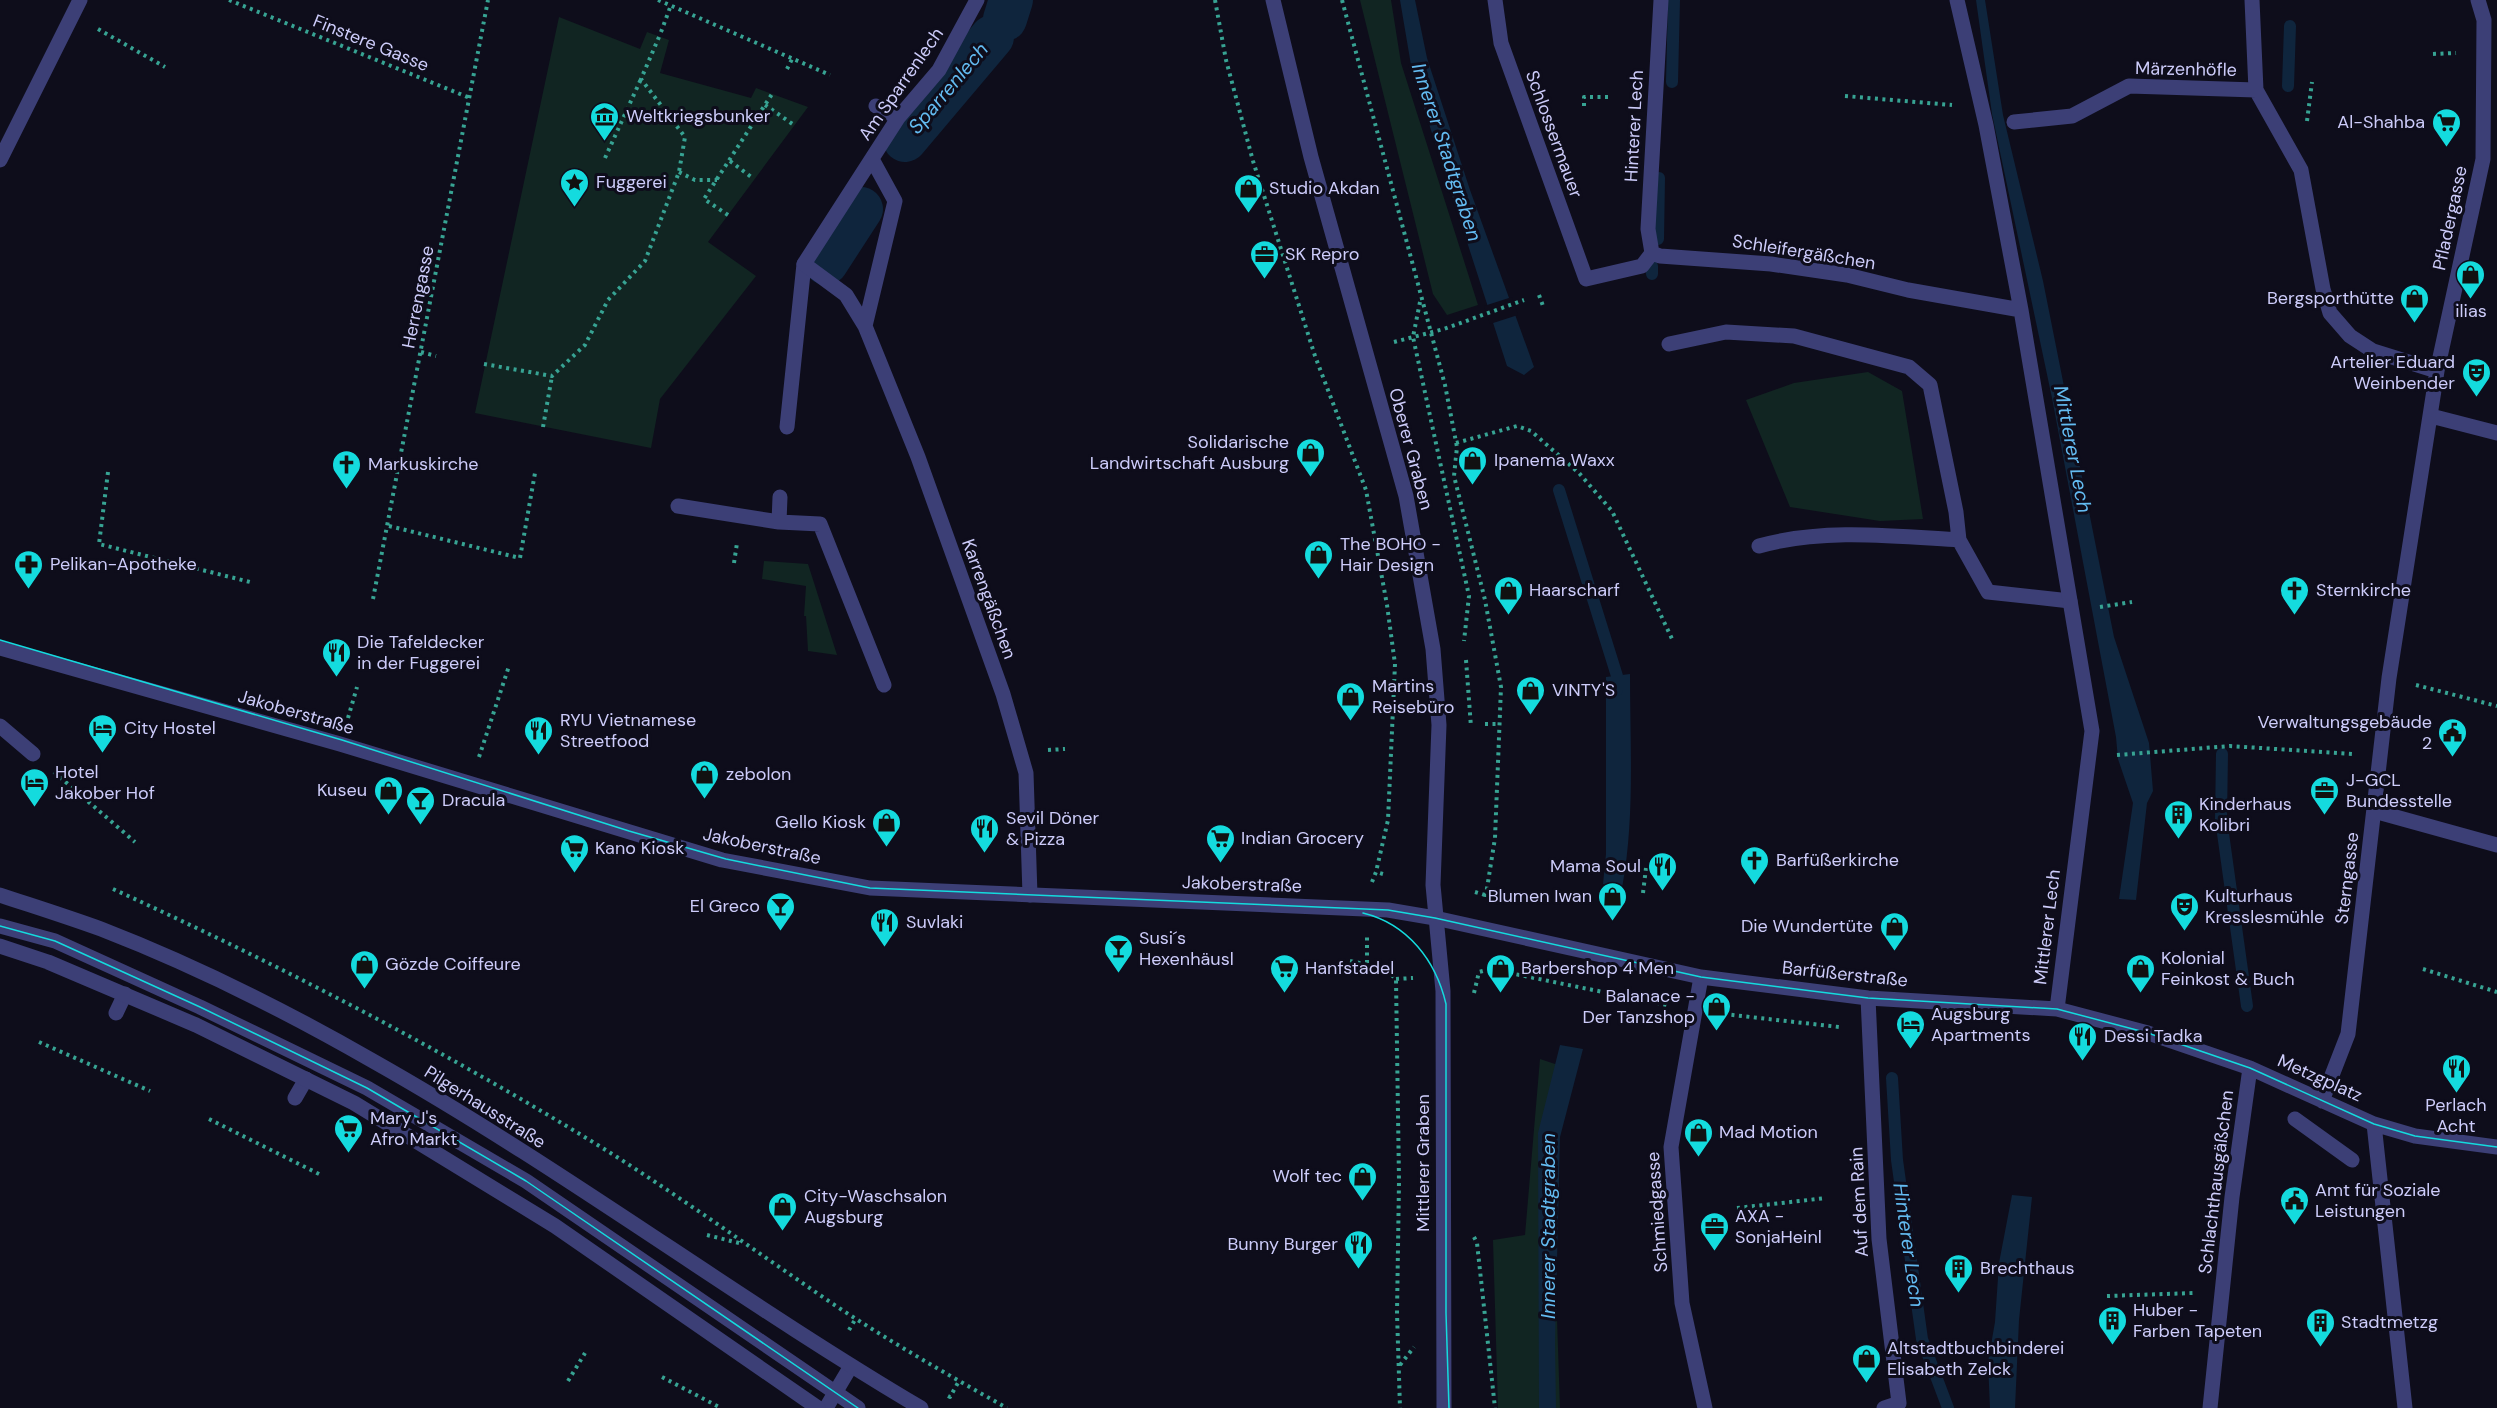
<svg xmlns="http://www.w3.org/2000/svg" width="2497" height="1408" viewBox="0 0 2497 1408" font-family="'DM Sans',sans-serif">
<style>
.green{fill:#112522}
.water{fill:#0f253d}
.pier{fill:#0e0d1b}
.lines{fill:none;stroke-linecap:round;stroke-linejoin:round}
.stream{stroke:#0f253d;stroke-width:12}
.canal{stroke:#0f253d;stroke-width:44}
.path{stroke:#37a393;stroke-width:4;stroke-dasharray:3 4.5;stroke-linecap:butt}
.service{stroke:#3c3f76;stroke-width:15}
.pedestrian{stroke:#3c3f76;stroke-width:15}
.minor{stroke:#3c3f76;stroke-width:15}
.tertiary{stroke:#3c3f76;stroke-width:15}
.tram{stroke:#14dbde;stroke-width:1.5}
.labels{text-anchor:middle;stroke-width:6;stroke-linejoin:round;paint-order:stroke}
.street-label{font-size:18px;fill:#cdccfa;stroke:#0e0d1b}
.poi-label{font-size:18px;fill:#cdccfa;stroke:#0e0d1b;text-anchor:start}
.water-label{font-size:20px;font-style:italic;fill:#63bbf1;stroke:#0e0d1b}
</style>
<rect width="100%" height="100%" fill="#0e0d1b"/>
<path class="green" d="M 1360,0 L 1391,0 L 1401,63 L 1478,305 L 1447,315 L 1433,294 Z
M 559,17 L 640,49 L 647,32 L 669,40 L 660,73 L 751,98 L 756,88 L 808,107 L 708,242 L 756,276 L 660,399 L 651,448 L 475,413 Z
M 1868,372 L 1902,391 L 1923,519 L 1880,521 L 1790,507 L 1746,400 L 1794,383 Z
M 764,561 L 808,564 L 837,655 L 808,651 L 806,616 L 804,616 L 806,586 L 762,579 Z
M 1540,1059 L 1570,1069 L 1551,1138 L 1560,1408 L 1498,1408 L 1493,1240 L 1525,1235 Z"/>
<path class="water" d="M 1400,0 L 1415,0 L 1427,58 L 1470,190 L 1534,367 L 1524,375 L 1507,366 L 1412,71 Z
M 1976,0 L 1985,0 L 2003,115 L 2043,281 L 2114,637 L 2149,743 L 2153,791 L 2147,803 L 2136,900 L 2119,899 L 2133,803 L 2118,759 L 2116,737 L 2052,398 L 1992,114 Z
M 1630,674 C 1630,745 1635,819 1622,888 L 1603,884 L 1606,854 L 1606,677 Z
M 1560,1045 L 1583,1049 L 1560,1137 L 1555,1343 L 1556,1408 L 1539,1408 L 1538,1133 Z
M 2012,1195 L 2032,1197 L 2019,1320 L 2015,1408 L 1990,1408 L 1988,1362 L 1995,1322 L 1999,1263 Z"/>
<path class="pier" d="M 1512,297 L 1518,315 L 1490,324 L 1484,306 Z"/>
<g class="lines">
<path class="stream" d="M 1672,82 L 1674,0
M 2288,86 L 2290,26
M 1658,239 L 1659,178
M 1652,274 L 1652,266
M 1559,490 L 1617,676 L 1617,690
M 2222,754 L 2221,819 L 2247,1006
M 1892,1078 L 1897,1160 L 1922,1339 L 1948,1408"/>
<path class="canal" d="M 1005,19 L 1011,0
M 905,140 L 992,37
M 826,263 L 861,209"/>
<path class="path" d="M 229,0 L 470,98
M 658,0 L 830,75
M 1215,0 L 1226,60 L 1253,161 L 1315,356 L 1366,490 L 1387,605 L 1395,664 L 1388,820 L 1376,872
M 1342,0 L 1445,385 L 1457,447 L 1454,476 L 1485,600 L 1501,687 L 1495,838 L 1485,901
M 98,29 L 165,67
M 661,32 L 671,5
M 2433,54 L 2456,53
M 787,69 L 793,57
M 1845,96 L 1952,105
M 765,105 L 794,125
M 1584,106 L 1584,97 L 1609,97
M 2307,121 L 2312,82
M 605,158 L 641,79
M 730,161 L 754,179
M 679,172 L 695,180 L 717,180
M 728,215 L 704,199 L 772,94
M 1539,295 L 1543,306
M 1420,302 L 1413,337 L 1469,596 L 1464,641
M 1394,342 L 1444,329 L 1524,300
M 421,352 L 436,356
M 484,364 L 552,376 L 585,345 L 608,300 L 645,261 L 679,172 L 685,137 L 641,79 L 659,37
M 543,427 L 552,376
M 1456,443 L 1517,426 L 1531,431 L 1579,473 L 1612,511 L 1673,641
M 108,472 L 99,544 L 254,583
M 389,526 L 520,558 L 535,473
M 734,563 L 737,543
M 373,599 L 488,0
M 2100,607 L 2132,602
M 1466,660 L 1471,727
M 2416,685 L 2497,706
M 348,718 L 357,687
M 1485,724 L 1499,724
M 1048,750 L 1065,749
M 2117,755 L 2230,746 L 2352,754
M 479,757 L 509,666
M 54,772 L 135,842
M 1372,882 L 1376,872 L 1383,874
M 113,889 C 284,967 449,1053 609,1152 C 685,1200 758,1253 833,1304 C 889,1341 948,1375 1007,1408
M 1475,892 L 1485,895
M 1643,893 L 1646,868
M 1350,961 L 1384,968 L 1396,979 L 1399,1181 L 1397,1313 L 1400,1408
M 1367,963 L 1367,936
M 2423,969 L 2497,992
M 1396,979 L 1413,978
M 1474,993 L 1479,972 L 1490,969 L 1667,1005
M 1724,1014 L 1839,1027
M 39,1042 L 150,1091
M 209,1119 L 323,1176
M 1737,1208 L 1826,1198
M 707,1235 L 743,1244
M 1474,1237 L 1477,1243 L 1495,1408
M 2107,1296 L 2193,1293
M 849,1330 L 856,1318
M 1400,1365 L 1414,1347
M 1924,1376 L 1950,1373
M 662,1377 L 721,1408
M 568,1381 L 585,1353
M 948,1396 L 950,1397 L 959,1381"/>
<path class="service" d="M 1669,344 L 1726,332 L 1794,336 L 1909,367 L 1930,385 L 1956,512 L 1959,540 L 1988,592 L 2070,601
M 787,427 L 804,264
M 780,497 L 779,522 L 820,524 L 884,685
M 678,506 L 779,522
M 1759,546 C 1823,528 1893,536 1959,540
M 0,726 L 33,754
M 0,926 L 55,941 L 200,1007 L 367,1088 L 526,1181 L 858,1408
M 116,1013 L 125,994
M 295,1098 L 306,1079"/>
<path class="pedestrian" d="M 2295,1119 L 2352,1160"/>
<path class="minor" d="M 1495,0 L 1501,43 L 1586,279 L 1642,266 L 1652,253
M 1957,0 L 1986,125 L 2021,310 L 2092,731 L 2057,1009
M 2252,0 L 2256,90 L 2301,170 L 2323,289 L 2330,313 L 2350,336 L 2373,351 L 2437,371
M 876,106 L 898,118
M 2014,122 L 2072,116 L 2129,86 L 2256,90
M 872,159 L 895,201 L 865,326 L 846,295 L 804,264 L 898,118 L 939,70 L 977,0
M 0,160 L 80,0
M 1652,253 L 1660,256 L 1771,264 L 1847,275 L 1908,290 L 2021,310
M 1652,253 L 1648,229 L 1661,0
M 865,326 L 918,457 L 1003,694 L 1026,773 L 1030,895
M 2431,416 L 2497,433
M 2374,811 L 2497,845
M 1435,918 L 1701,977 L 1868,998 L 2057,1009 L 2148,1033 L 2250,1068 L 2374,1124 L 2415,1136 L 2497,1147
M 1701,977 L 1671,1147 L 1682,1303 L 1705,1408
M 1868,998 L 1879,1239 L 1899,1403 L 1884,1408
M 2322,1101 L 2348,1034 L 2389,678 L 2437,371 L 2483,159 L 2484,20 L 2478,0
M 2374,1124 L 2405,1408
M 826,1408 L 851,1366
M 2210,1408 L 2232,1197 L 2250,1068"/>
<path class="tertiary" d="M 1273,0 L 1311,157 L 1406,496 L 1433,649 L 1439,725 L 1433,885 L 1443,991 L 1444,1408
M 0,648 L 340,744 L 722,860 L 870,888 L 1388,910 L 1435,918
M 0,895 C 33,906 68,917 101,929 C 194,965 286,1011 373,1061 C 561,1167 735,1298 921,1408
M 0,946 L 48,962 L 196,1025 L 354,1103 L 555,1226 L 818,1408"/>
<path class="tram" d="M 0,640 L 342,740 L 629,831 L 726,859 L 870,888 L 1388,910 L 1435,918 L 1701,977 L 1868,998 L 2057,1009 L 2148,1033 L 2250,1068 L 2374,1124 L 2415,1136 L 2497,1147
M 1363,913 C 1408,924 1436,961 1446,1004 L 1446,1313 L 1449,1408
M 0,926 L 55,941 L 200,1007 L 367,1088 L 526,1181 L 858,1408"/>
</g>
<defs>
<symbol id="museum-pin" viewBox="-11 -11 22 30"><path d="M0 17L-7.5 6A9.5 9.5 0 1 1 7.5 6Z" fill="#14dbde" stroke="#0e0d1b"/><path d="M0-6L6-3V-2H-6V-3ZM-5-1h2V3h-2ZM-1-1h2V3h-2ZM3-1h2V3H3ZM-6 4H6V6H-6Z" fill="#111"/></symbol>
<symbol id="supermarket-pin" viewBox="-11 -11 22 30"><path d="M0 17L-7.5 6A9.5 9.5 0 1 1 7.5 6Z" fill="#14dbde" stroke="#0e0d1b"/><path d="M-6-5.5h2.5l.6 2H6L4.5 2H-2.5L-4.4-4H-6ZM-1.5 3.2a1.3 1.3 0 1 0 .1 0ZM3 3.2a1.3 1.3 0 1 0 .1 0Z" fill="#111"/></symbol>
<symbol id="sight-pin" viewBox="-11 -11 22 30"><path d="M0 17L-7.5 6A9.5 9.5 0 1 1 7.5 6Z" fill="#14dbde" stroke="#0e0d1b"/><path d="M0-6L1.8-2.2L6-1.7L2.9 1.2L3.7 5.4L0 3.3L-3.7 5.4L-2.9 1.2L-6-1.7L-1.8-2.2Z" fill="#111"/></symbol>
<symbol id="shop-pin" viewBox="-11 -11 22 30"><path d="M0 17L-7.5 6A9.5 9.5 0 1 1 7.5 6Z" fill="#14dbde" stroke="#0e0d1b"/><path d="M-5-2.5h2.3a2.7 3.5 0 0 1 5.4 0H5L5.5 6h-11ZM-1.5-2.5h3a1.5 2.3 0 0 0-3 0Z" fill="#111"/></symbol>
<symbol id="office-pin" viewBox="-11 -11 22 30"><path d="M0 17L-7.5 6A9.5 9.5 0 1 1 7.5 6Z" fill="#14dbde" stroke="#0e0d1b"/><path d="M-6-3h4V-5.5h4V-3h4V5H-6ZM-1-4.5V-3h2v-1.5ZM-6 0V1H6V0Z" fill="#111"/></symbol>
<symbol id="theatre-pin" viewBox="-11 -11 22 30"><path d="M0 17L-7.5 6A9.5 9.5 0 1 1 7.5 6Z" fill="#14dbde" stroke="#0e0d1b"/><path d="M-5-5.5Q0-4 5-5.5V0Q5 5 0 6Q-5 5-5 0ZM-3.3-2.5H-1v1.5H-3.3ZM1-2.5H3.3v1.5H1ZM-2.8 1Q0 5.5 2.8 1Z" fill="#111"/></symbol>
<symbol id="church-pin" viewBox="-11 -11 22 30"><path d="M0 17L-7.5 6A9.5 9.5 0 1 1 7.5 6Z" fill="#14dbde" stroke="#0e0d1b"/><path d="M-1.2-6h2.4v3.5h3.3v2.4h-3.3V6h-2.4V-.1h-3.3v-2.4h3.3Z" fill="#111"/></symbol>
<symbol id="pharmacy-pin" viewBox="-11 -11 22 30"><path d="M0 17L-7.5 6A9.5 9.5 0 1 1 7.5 6Z" fill="#14dbde" stroke="#0e0d1b"/><path d="M-2-6h4v4h4v4h-4v4h-4v-4h-4v-4h4Z" fill="#111"/></symbol>
<symbol id="restaurant-pin" viewBox="-11 -11 22 30"><path d="M0 17L-7.5 6A9.5 9.5 0 1 1 7.5 6Z" fill="#14dbde" stroke="#0e0d1b"/><path d="M-5-6h1v4h1v-4h1v4h1v-4h1v5L-1.5 .5V6h-2V.5L-5-1ZM5-6V6H3V1.5H1.5Q1.5-4 5-6Z" fill="#111"/></symbol>
<symbol id="hotel-pin" viewBox="-11 -11 22 30"><path d="M0 17L-7.5 6A9.5 9.5 0 1 1 7.5 6Z" fill="#14dbde" stroke="#0e0d1b"/><path d="M-6-4.5h1.5V1H6V5H4.5V3h-9V5H-6ZM-4 0a1.8 1.8 0 1 1 3.6 0ZM.5 0V-2.5h3Q6-2.5 6 0Z" fill="#111"/></symbol>
<symbol id="civic-pin" viewBox="-11 -11 22 30"><path d="M0 17L-7.5 6A9.5 9.5 0 1 1 7.5 6Z" fill="#14dbde" stroke="#0e0d1b"/><path d="M-.6-6.5H3V-4.5H.6V-3L4-1V1h2V6H-6V1h2V-1L-.6-3ZM-1.2 2.5V6h2.4V2.5Z" fill="#111"/></symbol>
<symbol id="bar-pin" viewBox="-11 -11 22 30"><path d="M0 17L-7.5 6A9.5 9.5 0 1 1 7.5 6Z" fill="#14dbde" stroke="#0e0d1b"/><path d="M-6-5H6L.8 .8V4.5H3.5V6h-7V4.5H-.8V.8Z" fill="#111"/></symbol>
<symbol id="building-pin" viewBox="-11 -11 22 30"><path d="M0 17L-7.5 6A9.5 9.5 0 1 1 7.5 6Z" fill="#14dbde" stroke="#0e0d1b"/><path d="M-4-6H4V6H1V3H-1V6H-4ZM-2.5-4.3h1.7v1.8h-1.7ZM.8-4.3h1.7v1.8H.8ZM-2.5-1h1.7V.8h-1.7ZM.8-1h1.7V.8H.8Z" fill="#111"/></symbol>
</defs>
<g fill-rule="evenodd">
<use href="#museum-pin" x="588" y="100" width="33" height="45"/>
<use href="#supermarket-pin" x="2430" y="106" width="33" height="45"/>
<use href="#sight-pin" x="558" y="166" width="33" height="45"/>
<use href="#shop-pin" x="1232" y="172" width="33" height="45"/>
<use href="#office-pin" x="1248" y="238" width="33" height="45"/>
<use href="#shop-pin" x="2454" y="258" width="33" height="45"/>
<use href="#shop-pin" x="2398" y="282" width="33" height="45"/>
<use href="#theatre-pin" x="2460" y="356" width="33" height="45"/>
<use href="#shop-pin" x="1294" y="436" width="33" height="45"/>
<use href="#shop-pin" x="1456" y="444" width="33" height="45"/>
<use href="#church-pin" x="330" y="448" width="33" height="45"/>
<use href="#shop-pin" x="1302" y="538" width="33" height="45"/>
<use href="#pharmacy-pin" x="12" y="548" width="33" height="45"/>
<use href="#shop-pin" x="1492" y="574" width="33" height="45"/>
<use href="#church-pin" x="2278" y="574" width="33" height="45"/>
<use href="#restaurant-pin" x="320" y="636" width="33" height="45"/>
<use href="#shop-pin" x="1514" y="674" width="33" height="45"/>
<use href="#shop-pin" x="1334" y="680" width="33" height="45"/>
<use href="#hotel-pin" x="86" y="712" width="33" height="45"/>
<use href="#restaurant-pin" x="522" y="714" width="33" height="45"/>
<use href="#civic-pin" x="2436" y="716" width="33" height="45"/>
<use href="#shop-pin" x="688" y="758" width="33" height="45"/>
<use href="#hotel-pin" x="18" y="766" width="33" height="45"/>
<use href="#shop-pin" x="372" y="774" width="33" height="45"/>
<use href="#office-pin" x="2308" y="774" width="33" height="45"/>
<use href="#bar-pin" x="404" y="784" width="33" height="45"/>
<use href="#building-pin" x="2162" y="798" width="33" height="45"/>
<use href="#shop-pin" x="870" y="806" width="33" height="45"/>
<use href="#restaurant-pin" x="968" y="812" width="33" height="45"/>
<use href="#supermarket-pin" x="1204" y="822" width="33" height="45"/>
<use href="#supermarket-pin" x="558" y="832" width="33" height="45"/>
<use href="#church-pin" x="1738" y="844" width="33" height="45"/>
<use href="#restaurant-pin" x="1646" y="850" width="33" height="45"/>
<use href="#shop-pin" x="1596" y="880" width="33" height="45"/>
<use href="#bar-pin" x="764" y="890" width="33" height="45"/>
<use href="#theatre-pin" x="2168" y="890" width="33" height="45"/>
<use href="#restaurant-pin" x="868" y="906" width="33" height="45"/>
<use href="#shop-pin" x="1878" y="910" width="33" height="45"/>
<use href="#bar-pin" x="1102" y="932" width="33" height="45"/>
<use href="#shop-pin" x="348" y="948" width="33" height="45"/>
<use href="#supermarket-pin" x="1268" y="952" width="33" height="45"/>
<use href="#shop-pin" x="1484" y="952" width="33" height="45"/>
<use href="#shop-pin" x="2124" y="952" width="33" height="45"/>
<use href="#shop-pin" x="1700" y="990" width="33" height="45"/>
<use href="#hotel-pin" x="1894" y="1008" width="33" height="45"/>
<use href="#restaurant-pin" x="2066" y="1020" width="33" height="45"/>
<use href="#restaurant-pin" x="2440" y="1052" width="33" height="45"/>
<use href="#supermarket-pin" x="332" y="1112" width="33" height="45"/>
<use href="#shop-pin" x="1682" y="1116" width="33" height="45"/>
<use href="#shop-pin" x="1346" y="1160" width="33" height="45"/>
<use href="#civic-pin" x="2278" y="1184" width="33" height="45"/>
<use href="#shop-pin" x="766" y="1190" width="33" height="45"/>
<use href="#office-pin" x="1698" y="1210" width="33" height="45"/>
<use href="#restaurant-pin" x="1342" y="1228" width="33" height="45"/>
<use href="#building-pin" x="1942" y="1252" width="33" height="45"/>
<use href="#building-pin" x="2096" y="1304" width="33" height="45"/>
<use href="#building-pin" x="2304" y="1306" width="33" height="45"/>
<use href="#shop-pin" x="1850" y="1342" width="33" height="45"/>
</g>
<g class="labels">
<g class="street-label">
<text transform="translate(371 43) rotate(22)" y="6">Finstere Gasse</text>
<text transform="translate(2186 69) rotate(1)" y="6">Märzenhöfle</text>
<text transform="translate(901 84) rotate(-55)" y="6">Am Sparrenlech</text>
<text transform="translate(1634 126) rotate(-87)" y="6">Hinterer Lech</text>
<text transform="translate(1554 134) rotate(70)" y="6">Schlossermauer</text>
<text transform="translate(2450 218) rotate(-78)" y="6">Pfladergasse</text>
<text transform="translate(1804 252) rotate(9)" y="6">Schleifergäßchen</text>
<text transform="translate(418 297) rotate(-79)" y="6">Herrengasse</text>
<text transform="translate(1411 449) rotate(75)" y="6">Oberer Graben</text>
<text transform="translate(989 599) rotate(70)" y="6">Karrengäßchen</text>
<text transform="translate(296 712) rotate(16)" y="6">Jakoberstraße</text>
<text transform="translate(762 846) rotate(12)" y="6">Jakoberstraße</text>
<text transform="translate(2347 878) rotate(-83)" y="6">Sterngasse</text>
<text transform="translate(1242 884) rotate(2)" y="6">Jakoberstraße</text>
<text transform="translate(2047 927) rotate(-83)" y="6">Mittlerer Lech</text>
<text transform="translate(1845 974) rotate(6)" y="6">Barfüßerstraße</text>
<text transform="translate(2320 1078) rotate(24)" y="6">Metzgplatz</text>
<text transform="translate(485 1107) rotate(32)" y="6">Pilgerhausstraße</text>
<text transform="translate(1423 1163) rotate(-90)" y="6">Mittlerer Graben</text>
<text transform="translate(2216 1182) rotate(-83)" y="6">Schlachthausgäßchen</text>
<text transform="translate(1859 1202) rotate(-93)" y="6">Auf dem Rain</text>
<text transform="translate(1657 1212) rotate(-94)" y="6">Schmiedgasse</text>
</g>
<g class="poi-label">
<text x="626" y="122">Weltkriegsbunker</text>
<text x="2425" y="128" text-anchor="end">Al-Shahba</text>
<text x="596" y="188">Fuggerei</text>
<text x="1269" y="194">Studio Akdan</text>
<text x="1285" y="260">SK Repro</text>
<text x="2394" y="304" text-anchor="end">Bergsporthütte</text>
<text x="2471" y="317" text-anchor="middle">ilias</text>
<text x="2455" y="368" text-anchor="end">Artelier Eduard<tspan x="2455" dy="21">Weinbender</tspan></text>
<text x="1289" y="448" text-anchor="end">Solidarische<tspan x="1289" dy="21">Landwirtschaft Ausburg</tspan></text>
<text x="1494" y="466">Ipanema Waxx</text>
<text x="368" y="470">Markuskirche</text>
<text x="1340" y="550">The BOHO -<tspan x="1340" dy="21">Hair Design</tspan></text>
<text x="50" y="570">Pelikan-Apotheke</text>
<text x="1529" y="596">Haarscharf</text>
<text x="2316" y="596">Sternkirche</text>
<text x="357" y="648">Die Tafeldecker<tspan x="357" dy="21">in der Fuggerei</tspan></text>
<text x="1372" y="692">Martins<tspan x="1372" dy="21">Reisebüro</tspan></text>
<text x="1552" y="696">VINTY'S</text>
<text x="560" y="726">RYU Vietnamese<tspan x="560" dy="21">Streetfood</tspan></text>
<text x="2432" y="728" text-anchor="end">Verwaltungsgebäude<tspan x="2432" dy="21">2</tspan></text>
<text x="124" y="734">City Hostel</text>
<text x="55" y="778">Hotel<tspan x="55" dy="21">Jakober Hof</tspan></text>
<text x="726" y="780">zebolon</text>
<text x="2346" y="786">J-GCL<tspan x="2346" dy="21">Bundesstelle</tspan></text>
<text x="367" y="796" text-anchor="end">Kuseu</text>
<text x="442" y="806">Dracula</text>
<text x="2199" y="810">Kinderhaus<tspan x="2199" dy="21">Kolibri</tspan></text>
<text x="1006" y="824">Sevil Döner<tspan x="1006" dy="21">&amp; Pizza</tspan></text>
<text x="866" y="828" text-anchor="end">Gello Kiosk</text>
<text x="1241" y="844">Indian Grocery</text>
<text x="595" y="854">Kano Kiosk</text>
<text x="1776" y="866">Barfüßerkirche</text>
<text x="1641" y="872" text-anchor="end">Mama Soul</text>
<text x="1592" y="902" text-anchor="end">Blumen Iwan</text>
<text x="2205" y="902">Kulturhaus<tspan x="2205" dy="21">Kresslesmühle</tspan></text>
<text x="760" y="912" text-anchor="end">El Greco</text>
<text x="906" y="928">Suvlaki</text>
<text x="1873" y="932" text-anchor="end">Die Wundertüte</text>
<text x="1139" y="944">Susi´s<tspan x="1139" dy="21">Hexenhäusl</tspan></text>
<text x="2161" y="964">Kolonial<tspan x="2161" dy="21">Feinkost &amp; Buch</tspan></text>
<text x="385" y="970">Gözde Coiffeure</text>
<text x="1305" y="974">Hanfstadel</text>
<text x="1521" y="974">Barbershop 4 Men</text>
<text x="1695" y="1002" text-anchor="end">Balanace -<tspan x="1695" dy="21">Der Tanzshop</tspan></text>
<text x="1931" y="1020">Augsburg<tspan x="1931" dy="21">Apartments</tspan></text>
<text x="2104" y="1042">Dessi Tadka</text>
<text x="2456" y="1111" text-anchor="middle">Perlach<tspan x="2456" dy="21">Acht</tspan></text>
<text x="370" y="1124">Mary J's<tspan x="370" dy="21">Afro Markt</tspan></text>
<text x="1719" y="1138">Mad Motion</text>
<text x="1342" y="1182" text-anchor="end">Wolf tec</text>
<text x="2315" y="1196">Amt für Soziale<tspan x="2315" dy="21">Leistungen</tspan></text>
<text x="804" y="1202">City-Waschsalon<tspan x="804" dy="21">Augsburg</tspan></text>
<text x="1735" y="1222">AXA -<tspan x="1735" dy="21">SonjaHeinl</tspan></text>
<text x="1338" y="1250" text-anchor="end">Bunny Burger</text>
<text x="1980" y="1274">Brechthaus</text>
<text x="2133" y="1316">Huber -<tspan x="2133" dy="21">Farben Tapeten</tspan></text>
<text x="2341" y="1328">Stadtmetzg</text>
<text x="1887" y="1354">Altstadtbuchbinderei<tspan x="1887" dy="21">Elisabeth Zelck</tspan></text>
</g>
<g class="water-label">
<text transform="translate(948 88) rotate(-50)" y="7">Sparrenlech</text>
<text transform="translate(1447 152) rotate(72)" y="7">Innerer Stadtgraben</text>
<text transform="translate(2073 449) rotate(79)" y="7">Mittlerer Lech</text>
<text transform="translate(1548 1226) rotate(-90)" y="7">Innerer Stadtgraben</text>
<text transform="translate(1909 1245) rotate(82)" y="7">Hinterer Lech</text>
</g>
</g>
</svg>
